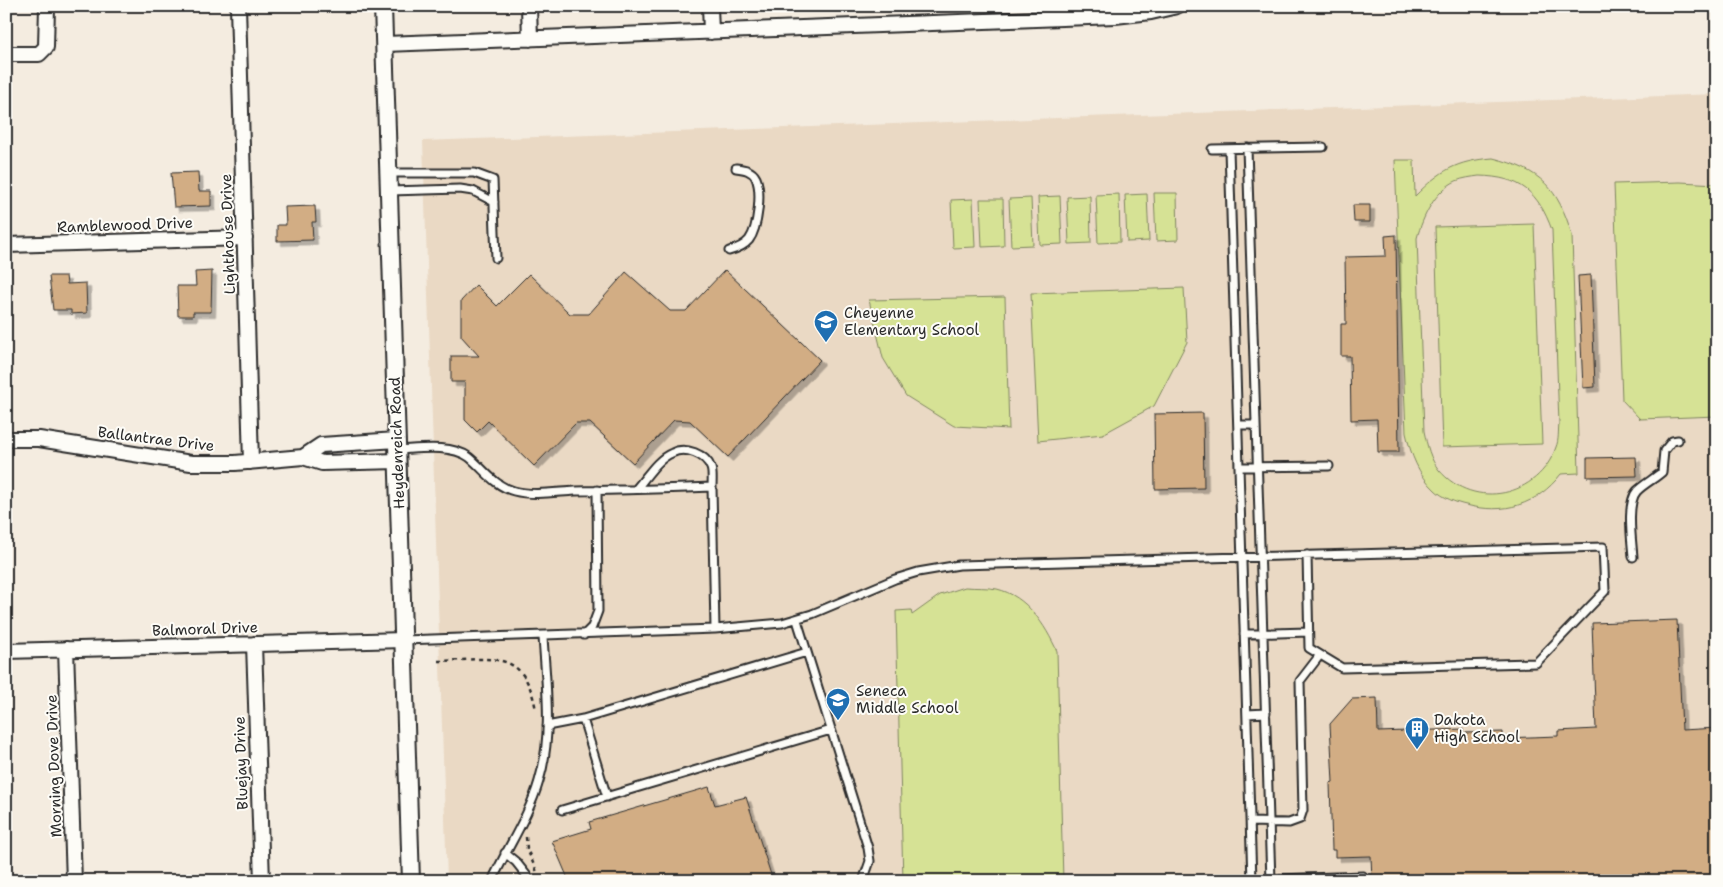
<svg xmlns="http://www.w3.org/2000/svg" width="1723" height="887" viewBox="0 0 1723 887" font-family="'Shantell Sans',sans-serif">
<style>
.built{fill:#ead9c4}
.green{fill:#d6e295;stroke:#808660;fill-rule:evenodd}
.building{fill:#d2ad84;stroke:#2b2b2b;filter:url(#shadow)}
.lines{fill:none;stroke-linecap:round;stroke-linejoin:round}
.service-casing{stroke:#2b2b2b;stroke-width:11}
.minor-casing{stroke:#2b2b2b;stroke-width:18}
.tertiary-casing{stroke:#2b2b2b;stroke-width:20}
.path{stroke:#2b2b2b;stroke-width:2.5;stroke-dasharray:4 4;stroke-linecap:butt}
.service{stroke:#fdfcf7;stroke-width:7}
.minor{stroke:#fdfcf7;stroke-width:14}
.tertiary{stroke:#fdfcf7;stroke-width:16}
.labels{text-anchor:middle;stroke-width:4;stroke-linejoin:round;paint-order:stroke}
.street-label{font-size:15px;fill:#2b2b2b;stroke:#fdfcf7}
.poi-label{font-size:15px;fill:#2b2b2b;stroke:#fdfcf7;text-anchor:start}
</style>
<defs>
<filter id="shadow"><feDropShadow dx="4.5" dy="4.5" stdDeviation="0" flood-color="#0004"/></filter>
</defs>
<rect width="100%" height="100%" fill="#f4ece0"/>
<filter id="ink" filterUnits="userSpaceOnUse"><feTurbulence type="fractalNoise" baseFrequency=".02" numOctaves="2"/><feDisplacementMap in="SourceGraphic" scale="10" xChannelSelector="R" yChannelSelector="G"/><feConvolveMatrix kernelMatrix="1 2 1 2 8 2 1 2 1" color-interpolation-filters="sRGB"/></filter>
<g filter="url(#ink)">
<path class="built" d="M 1717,94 L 1717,881 L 447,881 L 423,141 Z"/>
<path class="green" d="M 1493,158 C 1541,170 1558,188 1572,235 L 1579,473 L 1561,474 C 1537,505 1504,515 1466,505 C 1456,503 1442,497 1435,490 C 1418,474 1411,455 1406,433 L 1395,160 L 1414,160 L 1415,196 C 1441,170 1456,161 1493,158 ZM 1479,176 C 1521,177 1538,192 1552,230 L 1559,424 C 1558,432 1559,440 1556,447 C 1539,497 1474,511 1439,470 C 1430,459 1427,445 1424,431 L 1417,238 C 1423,216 1435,191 1456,181 C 1463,178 1472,177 1479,176 Z
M 1680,182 L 1717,184 L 1717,416 L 1640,419 L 1622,400 L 1614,184 Z
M 1154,193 L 1177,193 L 1178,240 L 1156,241 Z
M 1119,194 L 1120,242 L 1098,243 L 1096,195 Z
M 1147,194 L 1149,241 L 1127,242 L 1125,195 Z
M 1060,196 L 1062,244 L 1040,245 L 1038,197 Z
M 1090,196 L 1091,243 L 1069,244 L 1067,197 Z
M 1031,198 L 1033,245 L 1011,246 L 1009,199 Z
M 973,199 L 975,247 L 953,248 L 951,200 Z
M 980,199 L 1003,199 L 1004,246 L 982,247 Z
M 1534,224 L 1542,444 L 1442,447 L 1435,227 Z
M 1184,288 L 1187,342 L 1154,406 L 1103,434 L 1038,441 L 1031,293 Z
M 1005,297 L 1009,429 L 954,426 L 906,396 L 883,358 L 869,300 Z
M 965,587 C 976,588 987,587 997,589 C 1027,596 1045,625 1057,651 L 1063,881 L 903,881 L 896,611 L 911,610 L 912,615 L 940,595 Z"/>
<path class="building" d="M 198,172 L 199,191 L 211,191 L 211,206 L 174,207 L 171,173 Z
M 1353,205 L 1370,205 L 1370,222 L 1354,222 Z
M 315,206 L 316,222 L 312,222 L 313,240 L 277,241 L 277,225 L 286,225 L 285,207 Z
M 1396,235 L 1399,452 L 1378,452 L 1377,419 L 1351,420 L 1350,356 L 1341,356 L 1341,324 L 1346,324 L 1345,257 L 1386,256 L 1385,236 Z
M 725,270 L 820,360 L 728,457 L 690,421 L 674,420 L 633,463 L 590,423 L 576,423 L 534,466 L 488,421 L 477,432 L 465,420 L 465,382 L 451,382 L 451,356 L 479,356 L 461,336 L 461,301 L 476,285 L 497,306 L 529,274 L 570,314 L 589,314 L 626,272 L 670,311 L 686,311 Z
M 212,271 L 211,312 L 193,312 L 193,316 L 178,316 L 177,286 L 196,286 L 195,272 Z
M 1591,275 L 1595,387 L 1583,388 L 1578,276 Z
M 49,276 L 66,276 L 67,284 L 86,283 L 87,313 L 71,314 L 71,310 L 53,310 Z
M 1203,413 L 1204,488 L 1155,489 L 1154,414 Z
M 1636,457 L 1637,476 L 1587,477 L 1587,458 Z
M 1677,620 L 1682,730 L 1717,728 L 1717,881 L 1372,881 L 1371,856 L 1335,857 L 1335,850 L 1332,850 L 1330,783 L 1333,782 L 1330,724 L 1352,699 L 1377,698 L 1378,732 L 1463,729 L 1463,733 L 1503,732 L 1503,738 L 1558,736 L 1558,731 L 1596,729 L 1592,623 Z
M 709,787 L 715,805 L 746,797 L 773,881 L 569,881 L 552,841 L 591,829 L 589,822 Z"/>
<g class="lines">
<defs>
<path id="service" d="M 1247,148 L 1271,881
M 1212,149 L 1323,147
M 1229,149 L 1252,881
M 389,173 L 474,173 L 493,180 L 496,258
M 390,191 L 460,189 L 473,191 L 494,202
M 729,251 C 736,249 744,246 749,240 C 758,228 762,192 756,178 C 752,170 744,169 736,168
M 1238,425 L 1256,425
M 398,450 C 419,449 450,444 469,457 C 484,469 494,486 514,491 C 533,496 556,492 575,491 C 621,490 667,489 712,487 C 712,482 713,473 711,468 C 706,454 685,446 672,453 C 657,459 646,478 636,489
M 1239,467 L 1329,466
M 712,487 L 715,629
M 1633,557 C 1632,542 1626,503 1637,491 C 1644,484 1654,479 1662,472 L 1664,451 L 1672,441 L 1678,440
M 797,620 L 868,848 L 870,861 L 863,881
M 1244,634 L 1308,632
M 584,635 L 592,627 L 598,611 L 597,490
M 404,640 L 715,629 L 782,623 L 812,614 L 895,579 L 918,572 L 959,565 L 1603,547 L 1605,591 L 1536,663 L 1342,668 L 1309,648 L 1307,555
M 1247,714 L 1266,713
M 583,719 L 607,797
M 547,726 L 583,719 L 807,652
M 562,810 L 831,730
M 1251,822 L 1289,823 L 1300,819 L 1303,810 L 1300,681 L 1320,655
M 505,853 L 516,862 L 531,881
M 1252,880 L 1363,876
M 492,881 C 507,848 529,816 539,781 C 553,735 546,684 543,637"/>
<path id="minor" d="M 238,6 L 251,462
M 529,6 L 530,39
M 710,6 L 711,32
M 385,44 L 1115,16 L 1151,12 L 1177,6
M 6,54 L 39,54 L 46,47 L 47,6
M 6,245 L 245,238
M 6,439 L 39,439 L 191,463 L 235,463 L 303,457 L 322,463 L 398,461
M 303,457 L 321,445 L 397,440
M 254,644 L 262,881
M 66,649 L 74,881
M 6,651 L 404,640"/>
<path id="tertiary" d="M 383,6 L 411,881"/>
</defs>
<use href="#service" class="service-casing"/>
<use href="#minor" class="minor-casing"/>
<use href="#tertiary" class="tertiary-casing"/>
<path class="path" d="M 438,661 C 491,660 524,646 536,710
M 526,837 L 527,849 L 537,872"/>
<use href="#service" class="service"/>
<use href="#minor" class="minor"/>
<use href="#tertiary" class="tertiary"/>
</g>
</g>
<defs>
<symbol id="school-pin" viewBox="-11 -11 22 30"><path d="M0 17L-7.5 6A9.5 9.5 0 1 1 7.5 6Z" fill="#1f6fb2" stroke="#fdfcf7"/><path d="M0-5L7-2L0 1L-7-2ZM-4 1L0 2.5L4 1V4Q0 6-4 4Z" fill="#fff"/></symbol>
<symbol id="building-pin" viewBox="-11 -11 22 30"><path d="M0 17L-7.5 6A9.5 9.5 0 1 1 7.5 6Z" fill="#1f6fb2" stroke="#fdfcf7"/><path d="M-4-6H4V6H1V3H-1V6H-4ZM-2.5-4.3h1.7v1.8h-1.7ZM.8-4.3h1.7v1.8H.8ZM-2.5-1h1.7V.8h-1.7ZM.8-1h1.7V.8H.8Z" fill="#fff"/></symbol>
</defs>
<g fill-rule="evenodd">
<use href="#school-pin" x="812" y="308" width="28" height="38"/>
<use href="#school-pin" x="824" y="686" width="28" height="38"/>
<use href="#building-pin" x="1403" y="715" width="28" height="38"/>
</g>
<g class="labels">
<g class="street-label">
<text transform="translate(125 225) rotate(-2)" y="5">Ramblewood Drive</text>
<text transform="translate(228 234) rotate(-92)" y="5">Lighthouse Drive</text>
<text transform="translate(156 439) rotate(7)" y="5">Ballantrae Drive</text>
<text transform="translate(397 443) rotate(-92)" y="5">Heydenreich Road</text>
<text transform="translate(205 629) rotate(-2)" y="5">Balmoral Drive</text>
<text transform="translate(241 763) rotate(-92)" y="5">Bluejay Drive</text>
<text transform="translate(54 766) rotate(-92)" y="5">Morning Dove Drive</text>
</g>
<g class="poi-label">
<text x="844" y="318">Cheyenne<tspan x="844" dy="17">Elementary School</tspan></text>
<text x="856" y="696">Seneca<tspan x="856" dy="17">Middle School</tspan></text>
<text x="1434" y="725">Dakota<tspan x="1434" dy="17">High School</tspan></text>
</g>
</g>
<rect width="1723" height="887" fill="none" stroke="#fdfcf7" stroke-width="25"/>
<rect x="12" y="12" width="1698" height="862" fill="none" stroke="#2b2b2b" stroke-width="2" filter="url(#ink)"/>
</svg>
